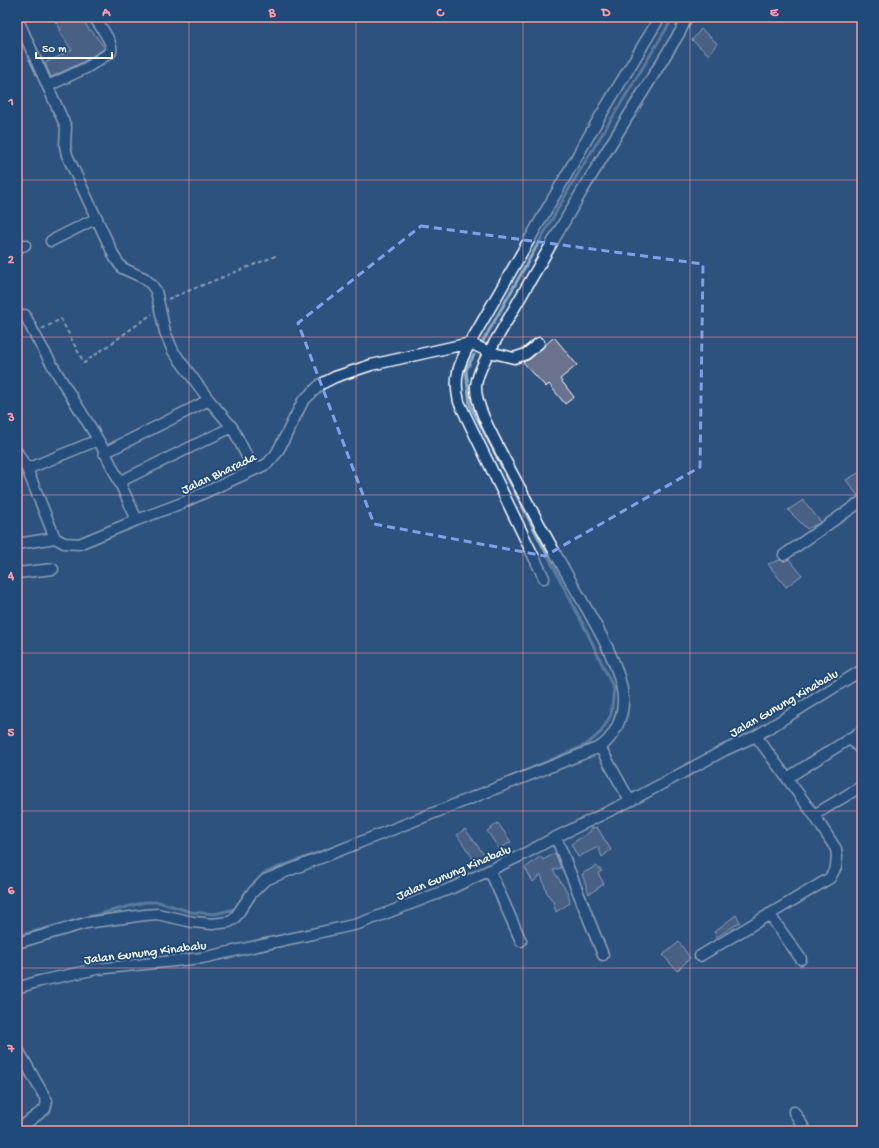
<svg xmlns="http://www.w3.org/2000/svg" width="879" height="1148" viewBox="0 0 879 1148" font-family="'Gochi Hand',sans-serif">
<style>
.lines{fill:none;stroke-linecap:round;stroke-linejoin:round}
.stream{stroke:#8eadc6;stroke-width:3}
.building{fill:#6a728e;stroke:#fff}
.street-casing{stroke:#fff;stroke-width:13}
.path{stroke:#fff;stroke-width:2;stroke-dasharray:4 3;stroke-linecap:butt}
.street{stroke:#1f4a7a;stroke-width:10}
.marked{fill:none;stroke:#839eea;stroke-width:3;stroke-dasharray:8 5;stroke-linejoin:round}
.grid{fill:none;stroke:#ff9aa2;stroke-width:1;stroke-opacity:0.55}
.labels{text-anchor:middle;stroke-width:4;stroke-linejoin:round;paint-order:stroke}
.street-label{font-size:13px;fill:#fff;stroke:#1f4a7a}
.neatline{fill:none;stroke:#ff9aa2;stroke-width:1.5}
.grid-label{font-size:13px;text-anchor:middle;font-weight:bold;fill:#ff9aa2}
</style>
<rect width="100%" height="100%" fill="#2e527e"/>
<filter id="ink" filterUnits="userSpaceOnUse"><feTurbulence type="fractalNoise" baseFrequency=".025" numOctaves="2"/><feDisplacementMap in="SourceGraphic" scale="8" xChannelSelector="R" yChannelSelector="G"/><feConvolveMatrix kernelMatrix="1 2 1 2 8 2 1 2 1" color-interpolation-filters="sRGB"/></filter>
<g filter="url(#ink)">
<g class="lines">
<path class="stream" d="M 482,343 L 573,182 L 668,26 L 672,17
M 474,355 L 466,370 L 470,405 L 587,632 L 614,689 L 611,715 L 601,732 L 586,745 L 487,787
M 260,879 L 263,874 L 277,868 L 361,837
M 17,936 L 145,902 L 159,902 L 191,912 L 214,914 L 235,909 L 236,908"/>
</g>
<path class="building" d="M 52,17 L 81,17 L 90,31 L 91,30 L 105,48 L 83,62 L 51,77 L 45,63 L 72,50 L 59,31 L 61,30 Z
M 701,29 L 717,43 L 709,55 L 692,40 Z
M 554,337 L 577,365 L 560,379 L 574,397 L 565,404 L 549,384 L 546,387 L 523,362 L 530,359 Z
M 862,471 L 862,495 L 858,496 L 846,480 Z
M 803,500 L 821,522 L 807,529 L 788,510 Z
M 789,559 L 802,575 L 786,587 L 768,564 L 780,560 L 784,561 Z
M 498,823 L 511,842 L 499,849 L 487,831 Z
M 597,827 L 611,850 L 602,857 L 598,847 L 578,857 L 571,844 L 591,831 L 590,829 Z
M 465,829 L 485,856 L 474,860 L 457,835 Z
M 555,853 L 561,868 L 553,870 L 568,893 L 570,903 L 556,912 L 553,902 L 547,893 L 541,875 L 533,882 L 525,868 L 541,856 L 543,860 Z
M 596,866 L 602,871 L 598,873 L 604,884 L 589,894 L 582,874 Z
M 736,915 L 740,922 L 717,937 L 714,932 Z
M 679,942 L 690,958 L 677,971 L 663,955 Z"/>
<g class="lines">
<defs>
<path id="street" d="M 17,18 L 66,127 L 65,146 L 67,155 L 115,258 L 122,268 L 144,278 L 151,284 L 156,291 L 165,332 L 173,351 L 209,400 L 232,427 L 254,470
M 48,86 L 86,68 L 111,52 C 114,43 99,25 94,17
M 51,241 L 97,218
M 17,248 L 25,245
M 25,315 C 45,358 73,397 97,438 C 112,464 124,492 137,520
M 17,452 L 27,469 L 55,538 L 64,543 L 79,544 L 137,520 L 182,503 L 267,464 L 276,454 L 281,445 L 303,401 L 321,384 L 335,377 L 371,365 L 470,343 L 489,352 L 514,358 L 526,354 L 539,343
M 104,453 L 209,400
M 27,469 L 98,440
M 119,482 L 232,427
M 17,544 L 55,538
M 784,555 L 862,501
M 17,573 L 53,569
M 544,578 L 459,402 C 453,377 459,364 470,343 L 598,120 L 660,17
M 850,738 L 862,751
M 600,747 L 630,801
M 787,778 L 862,731
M 814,815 L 862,786
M 556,837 L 603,955
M 490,871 L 521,941
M 769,914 L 801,959
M 17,943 L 86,923 L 145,915 L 157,914 L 193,922 L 212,924 L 229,922 L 234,919 L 251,894 L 265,880 L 600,747 C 615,737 624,716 623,697 C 620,660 586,609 568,576 C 546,537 524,496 503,456 C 494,438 475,406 476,386 C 477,374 484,362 489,352 L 582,191 L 680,32 L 687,17
M 700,956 L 830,878 L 836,867 L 837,856 L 836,849 L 814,815 L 756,736
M 17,988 L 40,981 L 97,969 L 202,958 L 358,924 L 452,888 L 522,855 L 556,837 L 630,801 L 725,750 L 756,736 L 862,670
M 17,1048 L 47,1101 L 45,1109 L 20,1128 L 17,1128
M 794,1112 L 806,1131"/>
</defs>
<use href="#street" class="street-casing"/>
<path class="path" d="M 168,299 L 278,255
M 42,329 L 61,319 L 84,363 L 152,314"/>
<use href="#street" class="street"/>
</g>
</g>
<path d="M0 0H879V1148H0ZM 421,226 L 703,264 L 700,467 L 545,556 L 374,524 L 298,323 Z" fill="#2e527e" fill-opacity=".55" fill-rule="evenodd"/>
<path class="marked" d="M 421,226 L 703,264 L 700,467 L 545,556 L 374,524 L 298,323 Z"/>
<path class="grid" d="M 189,17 L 189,1131M 356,17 L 356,1131M 523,17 L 523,1131M 690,17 L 690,1131M 17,180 L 862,180M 17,337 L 862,337M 17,495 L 862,495M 17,653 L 862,653M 17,811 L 862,811M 17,968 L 862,968"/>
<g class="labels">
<g class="street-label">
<text transform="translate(218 472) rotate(-25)" y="5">Jalan Bharada</text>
<text transform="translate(783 702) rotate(-30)" y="5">Jalan Gunung Kinabalu</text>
<text transform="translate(453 871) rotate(-23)" y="5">Jalan Gunung Kinabalu</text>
<text transform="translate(145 951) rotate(-7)" y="5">Jalan Gunung Kinabalu</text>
</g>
</g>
<rect width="879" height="1148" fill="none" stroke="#1f4a7a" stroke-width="44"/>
<path d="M36 52v6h76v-6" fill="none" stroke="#ffffff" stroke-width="2"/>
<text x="42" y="52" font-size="12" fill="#ffffff" stroke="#1f4a7a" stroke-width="3" paint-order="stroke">50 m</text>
<rect x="22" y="22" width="835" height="1104" class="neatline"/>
<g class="grid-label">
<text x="106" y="16">A</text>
<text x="272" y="16">B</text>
<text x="440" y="16">C</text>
<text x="606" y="16">D</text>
<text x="774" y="16">E</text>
<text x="11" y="105">1</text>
<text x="11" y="263">2</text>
<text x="11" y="421">3</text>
<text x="11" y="579">4</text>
<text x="11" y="736">5</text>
<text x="11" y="894">6</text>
<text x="11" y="1052">7</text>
</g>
</svg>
